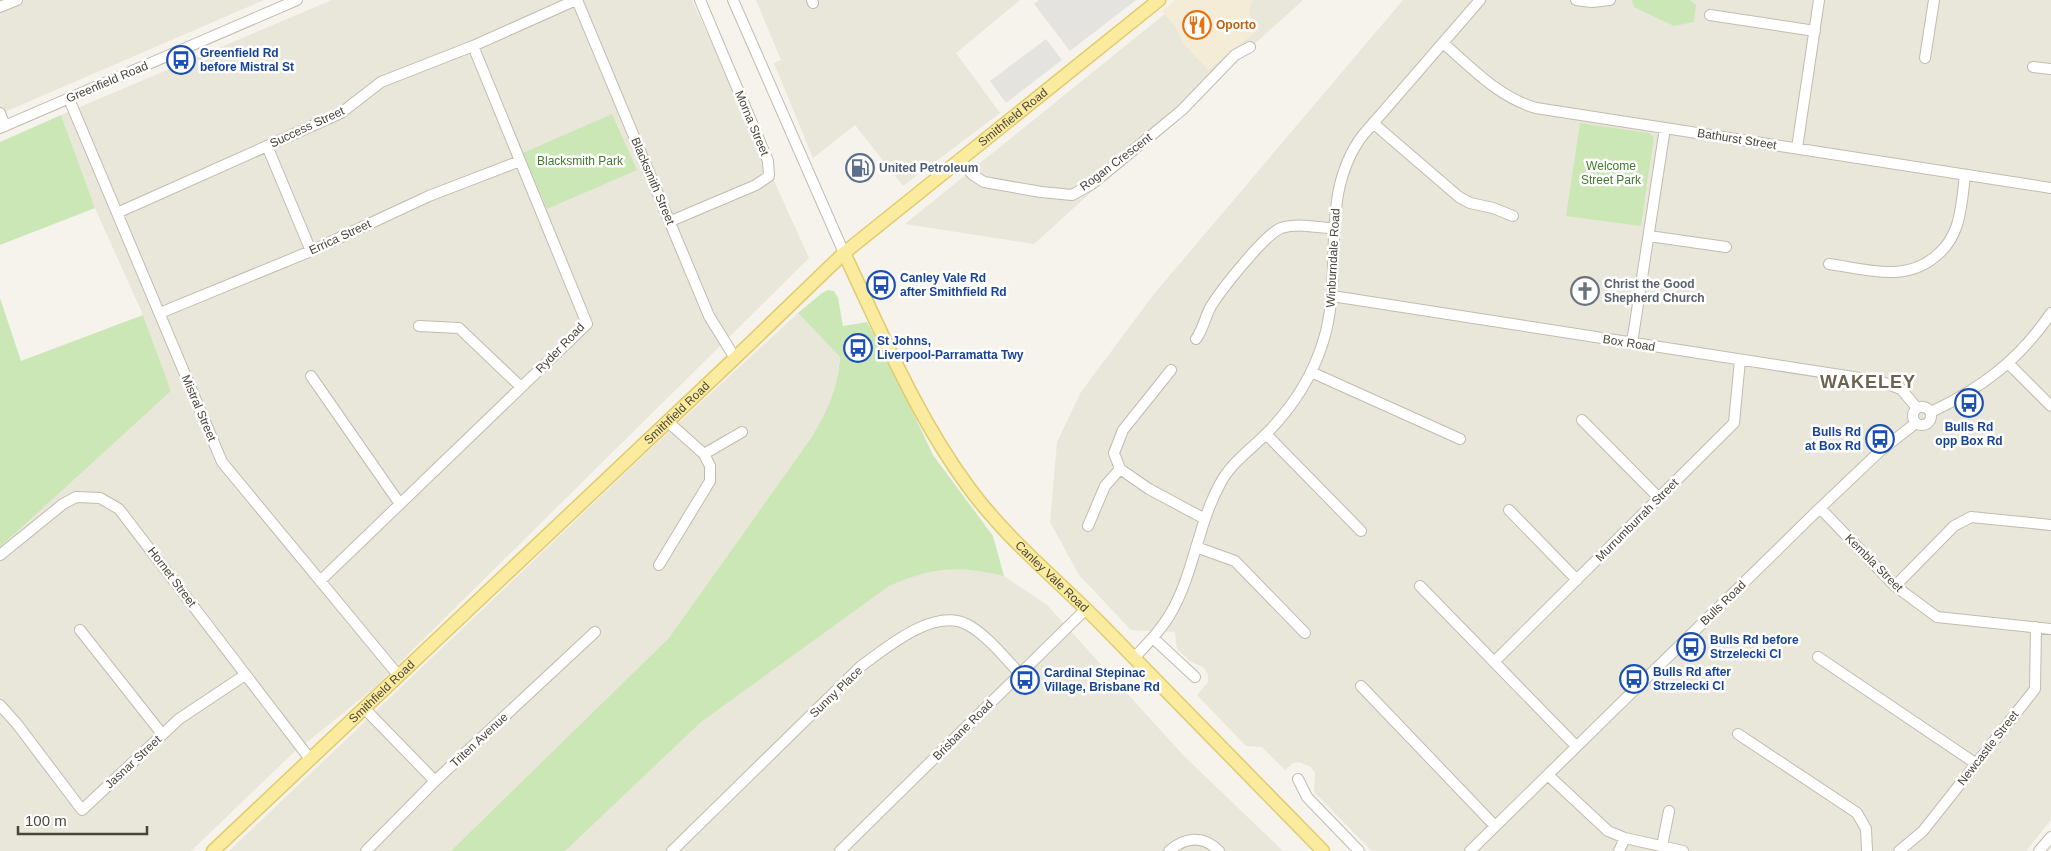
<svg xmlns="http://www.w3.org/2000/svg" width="2051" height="851" viewBox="0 0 2051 851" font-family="Helvetica,sans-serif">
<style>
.residential{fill:#e9e6da}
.commercial{fill:#f5ecd8}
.green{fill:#cce7b6}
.parking{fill:#e4e3df}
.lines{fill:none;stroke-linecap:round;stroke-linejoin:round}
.minor-casing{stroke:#c1bcae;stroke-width:12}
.major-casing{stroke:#e1cb6e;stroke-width:15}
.minor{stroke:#fff;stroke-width:10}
.major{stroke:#fbeb9f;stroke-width:12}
.labels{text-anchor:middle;stroke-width:5;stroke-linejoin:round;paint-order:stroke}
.food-label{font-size:12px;font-weight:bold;fill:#c56008;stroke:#fff;text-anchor:start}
.transit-label{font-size:12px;font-weight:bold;fill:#164399;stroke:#fff;text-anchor:start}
.street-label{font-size:12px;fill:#494539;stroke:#fff}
.park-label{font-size:12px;fill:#427a2d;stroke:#fff}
.service-label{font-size:12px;font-weight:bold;fill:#4e5e75;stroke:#fff;text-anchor:start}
.worship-label{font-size:12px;font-weight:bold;fill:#5b616d;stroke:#fff;text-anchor:start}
.district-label{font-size:18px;font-weight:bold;letter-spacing:1px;fill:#6c6451;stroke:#fff}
</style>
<rect width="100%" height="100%" fill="#f5f3eb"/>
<path class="residential" d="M 0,0 L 264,0 L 0,114 Z
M 332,0 L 692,0 L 809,258 L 373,689 L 292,754 L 191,851 L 0,851 L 0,545 L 171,391 L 143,315 L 95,208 L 61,115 Z
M 756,0 L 1020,0 L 956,53 L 1000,113 L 903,186 L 855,125 L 813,158 L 774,63 L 781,60 Z
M 1182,0 L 1303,0 L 1034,244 L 905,224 Z
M 1403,0 L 2051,0 L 2051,820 L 2026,851 L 1372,851 L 1314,792 L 1315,773 L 1311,767 L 1299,762 L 1293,763 L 1285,770 L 1262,747 L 1246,746 L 1197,695 L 1208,682 L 1208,675 L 1204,668 L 1190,661 L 1177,649 L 1175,632 L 1131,630 L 1079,575 L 1050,522 L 1057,442 L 1081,392 L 1154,294 Z
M 798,313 L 840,357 L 835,391 L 826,414 L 1004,576 L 1047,605 L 1183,755 L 1283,851 L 229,851 L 657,443 Z"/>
<path class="commercial" d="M 1175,0 L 1252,0 L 1249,13 L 1258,30 L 1208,70 L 1183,43 L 1177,29 L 1162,11 Z"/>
<path class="green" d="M 1632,0 L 1690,0 L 1696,5 L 1694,22 L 1674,26 L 1634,7 Z
M 612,114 L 637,170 L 547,209 L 523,153 Z
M 61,115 L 95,208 L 0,245 L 0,142 Z
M 1580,123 L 1649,133 L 1654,137 L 1641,226 L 1566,216 Z
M 828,290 L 834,291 L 838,298 L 843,326 L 867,322 L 891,366 L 933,455 L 993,536 L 1004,576 C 958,565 932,567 889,586 L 701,722 L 565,851 L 451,851 L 669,638 L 812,437 C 829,407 837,391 840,357 L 798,313 L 822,293 Z
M 0,298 L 21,361 L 143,315 L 171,391 L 0,547 Z"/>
<path class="parking" d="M 1039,0 L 1136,0 L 1070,51 L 1034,4 Z
M 1046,39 L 1062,60 L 1006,103 L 990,81 Z"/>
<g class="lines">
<defs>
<path id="minor" d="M 577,0 L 709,316 L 735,358
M 733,0 L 844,253
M 812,0 L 813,3
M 1576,0 L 1592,2 L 1610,0
M 0,7 L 17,0
M 1710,15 L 1815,31
M 1443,43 C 1471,67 1498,97 1536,108 L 2051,188
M 1925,58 L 1934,0
M 2033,67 L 2051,69
M 69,99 L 222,462 L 398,675
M 0,113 L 5,126
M 1373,123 L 1459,197 L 1470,203 L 1493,208 L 1513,216
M 0,128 L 297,0
M 267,146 L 311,251
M 1797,148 L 1819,0
M 959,159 L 973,175 L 984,182 L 1041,192 L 1072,195 L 1092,184 L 1153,134 L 1182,110 L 1235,55 L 1250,47
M 117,213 L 341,113 L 381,82 L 473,46 L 576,0
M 671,221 L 756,185 L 769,176 L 768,161 L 700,0
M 1649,236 L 1726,247
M 1829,264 C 1865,269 1905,283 1936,256 C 1946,248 1953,237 1957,225 C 1962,209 1963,192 1965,175
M 1332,296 L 1879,381 L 1901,389 L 1917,408
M 160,313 L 311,251 L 429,196 L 520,161
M 419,326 L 459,328 L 521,387
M 1196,339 C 1203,329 1205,318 1210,308 C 1220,291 1265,234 1281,228 C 1298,223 1317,227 1335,229
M 1632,343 L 1665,128
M 2008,363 L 2051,406
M 1171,370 L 1123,430 L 1114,453 L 1120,469 L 1149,489 L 1205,519
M 1311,372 L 1460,439
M 311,376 L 400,504
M1913 416a9 9 0 1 1 18 0a9 9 0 1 1-18 0Z
M 1931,412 C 1982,388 2019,360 2051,313
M 1582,420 L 1659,498
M 1266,434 L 1361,531
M 704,454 L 742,432
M 1820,508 L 1895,586 L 1937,617 L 2051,629
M 1509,510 L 1577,580
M 1088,526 L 1105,486 L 1120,469
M 1196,547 L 1235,561 L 1305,633
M 0,555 L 63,504 L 76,497 L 100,498 L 119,509 L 310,759
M 659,565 L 710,481 L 710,466 L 704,454 L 667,421
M 320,581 L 587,324 L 473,46
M 1420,586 L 1576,746
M 1895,586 L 1954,526 L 1971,517 L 2051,525
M 80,630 L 162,734
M 1153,638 L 1195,677
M 1818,657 L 1975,763
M 1134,658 C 1148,643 1162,629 1172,611 C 1194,572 1198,524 1220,484 C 1230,464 1250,450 1266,434 C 1291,409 1312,377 1323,342 C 1345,273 1317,195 1363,135 L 1480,0
M 1495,661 L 1734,423 L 1740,360
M 1361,686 L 1495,826
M 0,705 L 17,724 L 82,810 L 179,719 L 245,675
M 364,708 L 435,781
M 1738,734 L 1857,813 L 1866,829 L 1867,851
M 1548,775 L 1608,831 L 1625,838 L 1683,851
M 1298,779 L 1307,797 L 1359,851
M 1662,846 L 1669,811
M 366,851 L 435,781 L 595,632
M 672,851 L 860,667 C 886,648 933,608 966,624 C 985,633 1005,658 1020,674
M 840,851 L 1086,609
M 1169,851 C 1185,837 1203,835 1219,851
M 1470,851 L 1820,508 L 1880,451 L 1916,423
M 1619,851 L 1625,838
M 1899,851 L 1923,831 L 2035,689 L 2036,627
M 2039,851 L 2051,837"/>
<g id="major">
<path id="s1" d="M 844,253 C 882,333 917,418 970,489 C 1007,539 1054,577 1097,620 C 1173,697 1248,775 1323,851"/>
<path id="s2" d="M 213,851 L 735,358 L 844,253 L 1159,0"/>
</g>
</defs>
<use href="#minor" class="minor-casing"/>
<use href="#major" class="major-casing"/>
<use href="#minor" class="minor"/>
<use href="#major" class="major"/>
</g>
<defs>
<symbol id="restaurant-ring" viewBox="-11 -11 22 22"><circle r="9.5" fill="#fff" stroke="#e8710a" stroke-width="1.5"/><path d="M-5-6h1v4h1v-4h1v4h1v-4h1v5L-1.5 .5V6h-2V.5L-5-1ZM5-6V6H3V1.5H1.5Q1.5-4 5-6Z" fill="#e8710a"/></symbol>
<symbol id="bus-ring" viewBox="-11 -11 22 22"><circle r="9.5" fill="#fff" stroke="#1a4fb4" stroke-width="1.5"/><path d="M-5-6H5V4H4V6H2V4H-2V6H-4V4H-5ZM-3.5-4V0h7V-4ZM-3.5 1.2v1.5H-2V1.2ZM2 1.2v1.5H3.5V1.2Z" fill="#1a4fb4"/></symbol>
<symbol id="fuel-ring" viewBox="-11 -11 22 22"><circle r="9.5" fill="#fff" stroke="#5c6f8a" stroke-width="1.5"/><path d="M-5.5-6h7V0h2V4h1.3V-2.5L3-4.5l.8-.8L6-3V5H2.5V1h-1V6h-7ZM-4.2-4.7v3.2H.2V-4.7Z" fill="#5c6f8a"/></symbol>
<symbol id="church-ring" viewBox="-11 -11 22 22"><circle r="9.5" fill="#fff" stroke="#6b7280" stroke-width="1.5"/><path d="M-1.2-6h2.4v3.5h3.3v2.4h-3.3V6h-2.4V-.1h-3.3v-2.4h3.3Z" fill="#6b7280"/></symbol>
</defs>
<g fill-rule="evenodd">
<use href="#restaurant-ring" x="1181" y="9" width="32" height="32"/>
<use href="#bus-ring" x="165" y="44" width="32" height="32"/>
<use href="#fuel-ring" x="844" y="152" width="32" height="32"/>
<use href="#bus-ring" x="865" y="269" width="32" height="32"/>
<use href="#church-ring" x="1569" y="275" width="32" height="32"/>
<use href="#bus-ring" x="842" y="332" width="32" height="32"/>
<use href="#bus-ring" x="1953" y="387" width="32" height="32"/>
<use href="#bus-ring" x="1864" y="423" width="32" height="32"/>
<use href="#bus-ring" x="1675" y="631" width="32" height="32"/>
<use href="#bus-ring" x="1618" y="663" width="32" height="32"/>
<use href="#bus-ring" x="1009" y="664" width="32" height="32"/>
</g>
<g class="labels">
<g class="food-label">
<text x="1216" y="29">Oporto</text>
</g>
<g class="transit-label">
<text x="200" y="57">Greenfield Rd<tspan x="200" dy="14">before Mistral St</tspan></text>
<text x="900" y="282">Canley Vale Rd<tspan x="900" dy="14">after Smithfield Rd</tspan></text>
<text x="877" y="345">St Johns,<tspan x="877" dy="14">Liverpool-Parramatta Twy</tspan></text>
<text x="1969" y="431" text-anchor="middle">Bulls Rd<tspan x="1969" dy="14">opp Box Rd</tspan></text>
<text x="1861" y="436" text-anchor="end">Bulls Rd<tspan x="1861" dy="14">at Box Rd</tspan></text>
<text x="1710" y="644">Bulls Rd before<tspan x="1710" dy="14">Strzelecki Cl</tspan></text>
<text x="1653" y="676">Bulls Rd after<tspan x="1653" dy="14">Strzelecki Cl</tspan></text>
<text x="1044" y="677">Cardinal Stepinac<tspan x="1044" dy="14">Village, Brisbane Rd</tspan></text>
</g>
<g class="street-label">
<text transform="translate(107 82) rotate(-23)" y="4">Greenfield Road</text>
<text dy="4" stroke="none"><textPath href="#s2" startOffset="1086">Smithfield Road</textPath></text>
<text transform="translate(752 123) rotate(67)" y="4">Morna Street</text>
<text transform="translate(307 127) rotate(-25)" y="4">Success Street</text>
<text transform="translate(1737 139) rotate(9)" y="4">Bathurst Street</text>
<text transform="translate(1116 162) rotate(-37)" y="4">Rogan Crescent</text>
<text transform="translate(653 181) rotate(67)" y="4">Blacksmith Street</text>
<text transform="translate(340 237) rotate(-25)" y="4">Errica Street</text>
<text transform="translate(1333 258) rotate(-87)" y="4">Winburndale Road</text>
<text transform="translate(1629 343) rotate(9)" y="4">Box Road</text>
<text transform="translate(560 348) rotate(-46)" y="4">Ryder Road</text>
<text transform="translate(199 408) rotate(67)" y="4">Mistral Street</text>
<text dy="4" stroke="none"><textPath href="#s2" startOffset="638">Smithfield Road</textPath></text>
<text transform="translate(1637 520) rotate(-45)" y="4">Murrumburrah Street</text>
<text transform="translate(1874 563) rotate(45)" y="4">Kembla Street</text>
<text dy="4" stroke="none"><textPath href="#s1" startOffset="388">Canley Vale Road</textPath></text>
<text transform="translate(172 577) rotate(53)" y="4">Hornet Street</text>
<text transform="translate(1723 603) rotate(-44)" y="4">Bulls Road</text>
<text dy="4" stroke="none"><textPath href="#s2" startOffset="232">Smithfield Road</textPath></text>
<text transform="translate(836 692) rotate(-44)" y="4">Sunny Place</text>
<text transform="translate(963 730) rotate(-45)" y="4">Brisbane Road</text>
<text transform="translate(479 740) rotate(-43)" y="4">Triten Avenue</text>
<text transform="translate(1988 748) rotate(-52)" y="4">Newcastle Street</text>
<text transform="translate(133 762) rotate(-43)" y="4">Jasnar Street</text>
</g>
<g class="park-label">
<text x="580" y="165">Blacksmith Park</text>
<text x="1611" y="170">Welcome<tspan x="1611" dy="14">Street Park</tspan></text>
</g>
<g class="service-label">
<text x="879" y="172">United Petroleum</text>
</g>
<g class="worship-label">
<text x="1604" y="288">Christ the Good<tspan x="1604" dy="14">Shepherd Church</tspan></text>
</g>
<g class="district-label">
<text x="1868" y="388">WAKELEY</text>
</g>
</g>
<path d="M18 826v8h129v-8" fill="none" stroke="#494539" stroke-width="2.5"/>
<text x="25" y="826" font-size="15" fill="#494539" stroke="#ffffff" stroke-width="4" paint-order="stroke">100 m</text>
</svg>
